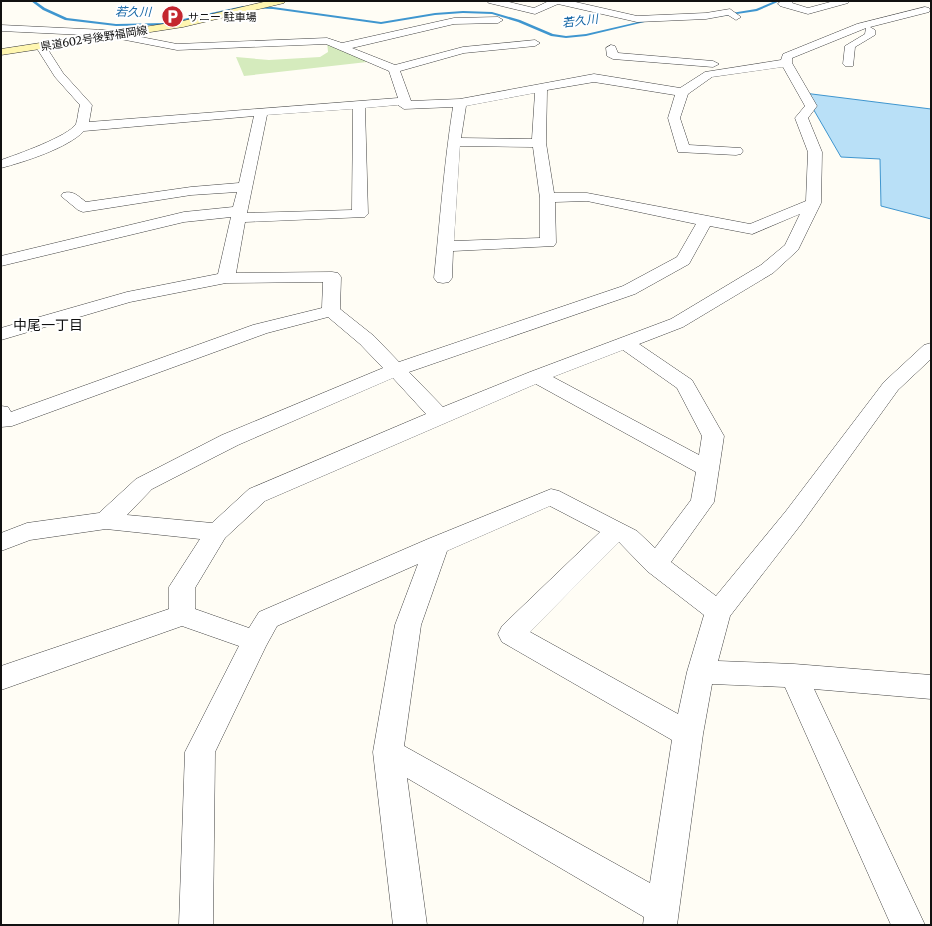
<svg xmlns="http://www.w3.org/2000/svg" width="932" height="926" viewBox="0 0 932 926" font-family="Merriweather,'Noto Sans JP',serif">
<style>
.green{fill:#d5ebbd}
.water{fill:#b9e0f7;stroke:#3f96cf}
.lines{fill:none;stroke-linecap:round;stroke-linejoin:round}
.stream{fill:#3f96cf;fill-rule:evenodd}
.minor-casing{stroke:#444;stroke-width:1}
.secondary-casing{stroke:#333;stroke-width:1}
.minor{fill:#fff;fill-rule:evenodd}
.secondary{fill:#fff6b0;fill-rule:evenodd}
.labels{text-anchor:middle;stroke-width:4;stroke-linejoin:round;paint-order:stroke}
.far-poi-label{font-size:11px;fill:#111;stroke:#fff;text-anchor:start}
.far-street-label{font-size:11px;fill:#111;stroke:#fff}
.far-water-label{font-size:12px;font-style:italic;fill:#1768a6;stroke:#fff}
.neighbourhood-label{font-size:14px;fill:#111;stroke:#fff}
</style>
<rect width="100%" height="100%" fill="#fffdf5"/>
<path class="green" d="M 327,41 L 376,61 L 244,76 L 236,57 L 269,60 L 320,57 L 328,52 Z"/>
<path class="water" d="M 804,93 L 931,109 L 931,219 L 881,206 L 880,159 L 841,157 Z"/>
<g class="lines">
<path class="stream" d="M 31,1 L 35,1 L 45,8 L 67,18 L 116,24 L 165,23 L 243,6 L 273,7 L 381,22 L 435,13 L 463,11 L 492,12 L 520,20 L 553,34 L 566,36 L 586,34 L 651,19 L 653,20 L 586,36 L 566,38 L 551,36 L 518,22 L 492,14 L 463,13 L 435,15 L 381,24 L 273,9 L 243,8 L 165,25 L 116,26 L 65,20 L 43,10 Z
M 775,1 L 780,1 L 757,11 L 703,19 L 701,18 L 756,9 Z"/>
<defs>
<path id="minor" d="M 487,1 L 505,1 L 534,8 L 549,1 L 571,1 L 637,16 L 706,13 L 730,9 L 741,17 L 736,20 L 728,15 L 706,19 L 637,22 L 558,4 L 535,14 L 489,3 Z
M 781,1 L 794,1 L 792,3 L 808,8 L 834,1 L 850,1 L 848,3 L 808,14 L 780,6 L 778,4 Z
M 925,7 L 929,8 L 930,10 L 929,12 L 870,27 L 875,30 L 875,35 L 855,47 L 853,66 L 845,66 L 843,64 L 845,46 L 865,34 L 866,28 L 792,58 L 792,63 L 817,106 L 808,118 L 822,152 L 821,203 L 798,250 L 773,273 L 683,327 L 639,344 L 692,380 L 724,436 L 714,502 L 671,562 L 716,596 L 786,511 L 884,382 L 924,345 L 931,343 L 931,359 L 898,390 L 802,523 L 730,616 L 718,661 L 794,664 L 931,675 L 931,699 L 814,689 L 925,925 L 891,925 L 785,687 L 712,684 L 703,734 L 677,925 L 643,925 L 644,917 L 407,778 L 427,925 L 393,925 L 373,752 L 395,625 L 418,564 L 277,626 L 266,646 L 215,752 L 213,925 L 179,925 L 185,752 L 239,646 L 182,626 L 1,690 L 1,666 L 169,609 L 169,587 L 200,539 L 106,529 L 30,540 L 1,551 L 1,533 L 27,523 L 99,513 L 136,479 L 222,435 L 383,368 L 360,344 L 328,317 L 267,333 L 12,426 L 1,427 L 1,406 L 8,407 L 11,412 L 253,325 L 322,308 L 323,282 L 226,283 L 130,302 L 1,340 L 1,328 L 127,292 L 218,274 L 231,217 L 184,222 L 1,266 L 1,256 L 184,212 L 233,207 L 237,192 L 191,195 L 83,212 L 78,210 L 61,196 L 63,193 C 73,190 78,196 86,202 L 191,187 L 239,183 L 254,116 L 84,131 C 68,148 24,162 1,168 L 1,160 C 16,155 69,136 76,124 C 78,118 78,111 80,105 L 55,77 L 36,47 L 41,44 L 45,45 L 63,73 L 92,105 L 89,122 L 398,98 L 389,71 L 326,44 L 177,50 L 105,36 L 1,31 L 1,25 L 105,30 L 177,44 L 327,38 L 342,43 L 454,18 L 498,17 L 503,20 L 498,23 L 454,24 L 352,48 L 395,65 L 463,47 L 535,40 L 540,43 L 535,46 L 464,53 L 400,71 L 411,101 L 460,99 L 594,74 L 680,88 L 705,72 L 781,60 L 783,54 L 857,24 ZM 783,67 L 805,106 L 795,118 L 808,152 L 806,201 L 750,224 L 587,193 L 554,193 L 546,143 L 547,90 L 594,82 L 675,95 L 668,118 L 678,152 L 736,155 L 741,154 L 743,151 L 741,148 L 689,145 L 680,118 L 688,94 L 712,77 ZM 535,93 L 532,139 L 461,138 L 466,106 ZM 398,105 L 404,109 L 453,107 C 444,164 440,221 434,278 L 437,282 L 443,283 L 449,282 L 452,278 L 453,251 L 554,246 L 556,243 L 555,202 L 587,201 L 696,224 L 677,257 L 623,286 L 399,362 L 374,336 L 340,309 L 341,277 L 338,273 L 332,272 L 236,273 L 245,222 L 365,217 L 368,214 L 365,108 ZM 353,109 L 352,210 L 247,213 L 267,115 ZM 460,146 L 533,147 L 540,198 L 540,238 L 454,241 ZM 800,214 L 785,245 L 761,265 L 671,319 L 530,372 L 443,407 L 409,372 L 635,294 L 689,264 L 710,226 L 752,234 ZM 623,350 L 677,388 L 702,436 L 699,455 L 553,377 ZM 393,378 L 426,414 L 249,489 L 212,523 L 127,515 L 152,489 L 238,445 ZM 536,384 L 696,472 L 691,500 L 655,548 L 637,531 L 559,491 L 551,489 L 428,539 L 259,612 L 249,628 L 195,609 L 195,588 L 225,538 L 265,501 ZM 550,506 L 600,532 L 502,626 L 498,634 L 502,642 L 672,740 L 650,883 L 404,746 L 421,625 L 447,551 ZM 619,542 L 647,571 L 704,615 L 687,672 L 678,714 L 530,632 Z
M 611,45 L 615,46 L 618,53 L 713,61 L 719,64 L 713,67 L 613,59 L 607,56 L 606,48 Z"/>
<path id="secondary" d="M 268,1 L 286,1 L 284,3 L 183,27 L 1,55 L 1,49 L 183,21 Z"/>
</defs>
<use href="#minor" class="minor-casing"/>
<use href="#secondary" class="secondary-casing"/>
<use href="#minor" class="minor"/>
<use href="#secondary" class="secondary"/>
</g>
<defs>
<symbol id="parking-disc" viewBox="-11 -11 22 22"><circle r="9.5" fill="#c4262e" stroke="#fff"/><path d="M-3.5-5.5H1a3.5 3.5 0 0 1 0 7H-1V5.5H-3.5ZM-1-3.4V-.6H.8a1.4 1.4 0 0 0 0-2.8Z" fill="#fff"/></symbol>
</defs>
<g fill-rule="evenodd">
<use href="#parking-disc" x="160" y="4" width="25" height="25"/>
</g>
<g class="labels">
<g class="far-poi-label">
<text x="188" y="21">サニー 駐車場</text>
</g>
<g class="far-street-label">
<text transform="translate(94 38) rotate(-9)" y="4">県道602号後野福岡線</text>
</g>
<g class="far-water-label">
<text transform="translate(133 12) rotate(1)" y="4">若久川</text>
<text transform="translate(580 21) rotate(-7)" y="4">若久川</text>
</g>
<g class="neighbourhood-label">
<text x="48" y="330">中尾一丁目</text>
</g>
</g>
<rect width="932" height="926" fill="none" stroke="#111111" stroke-width="4"/>
</svg>
